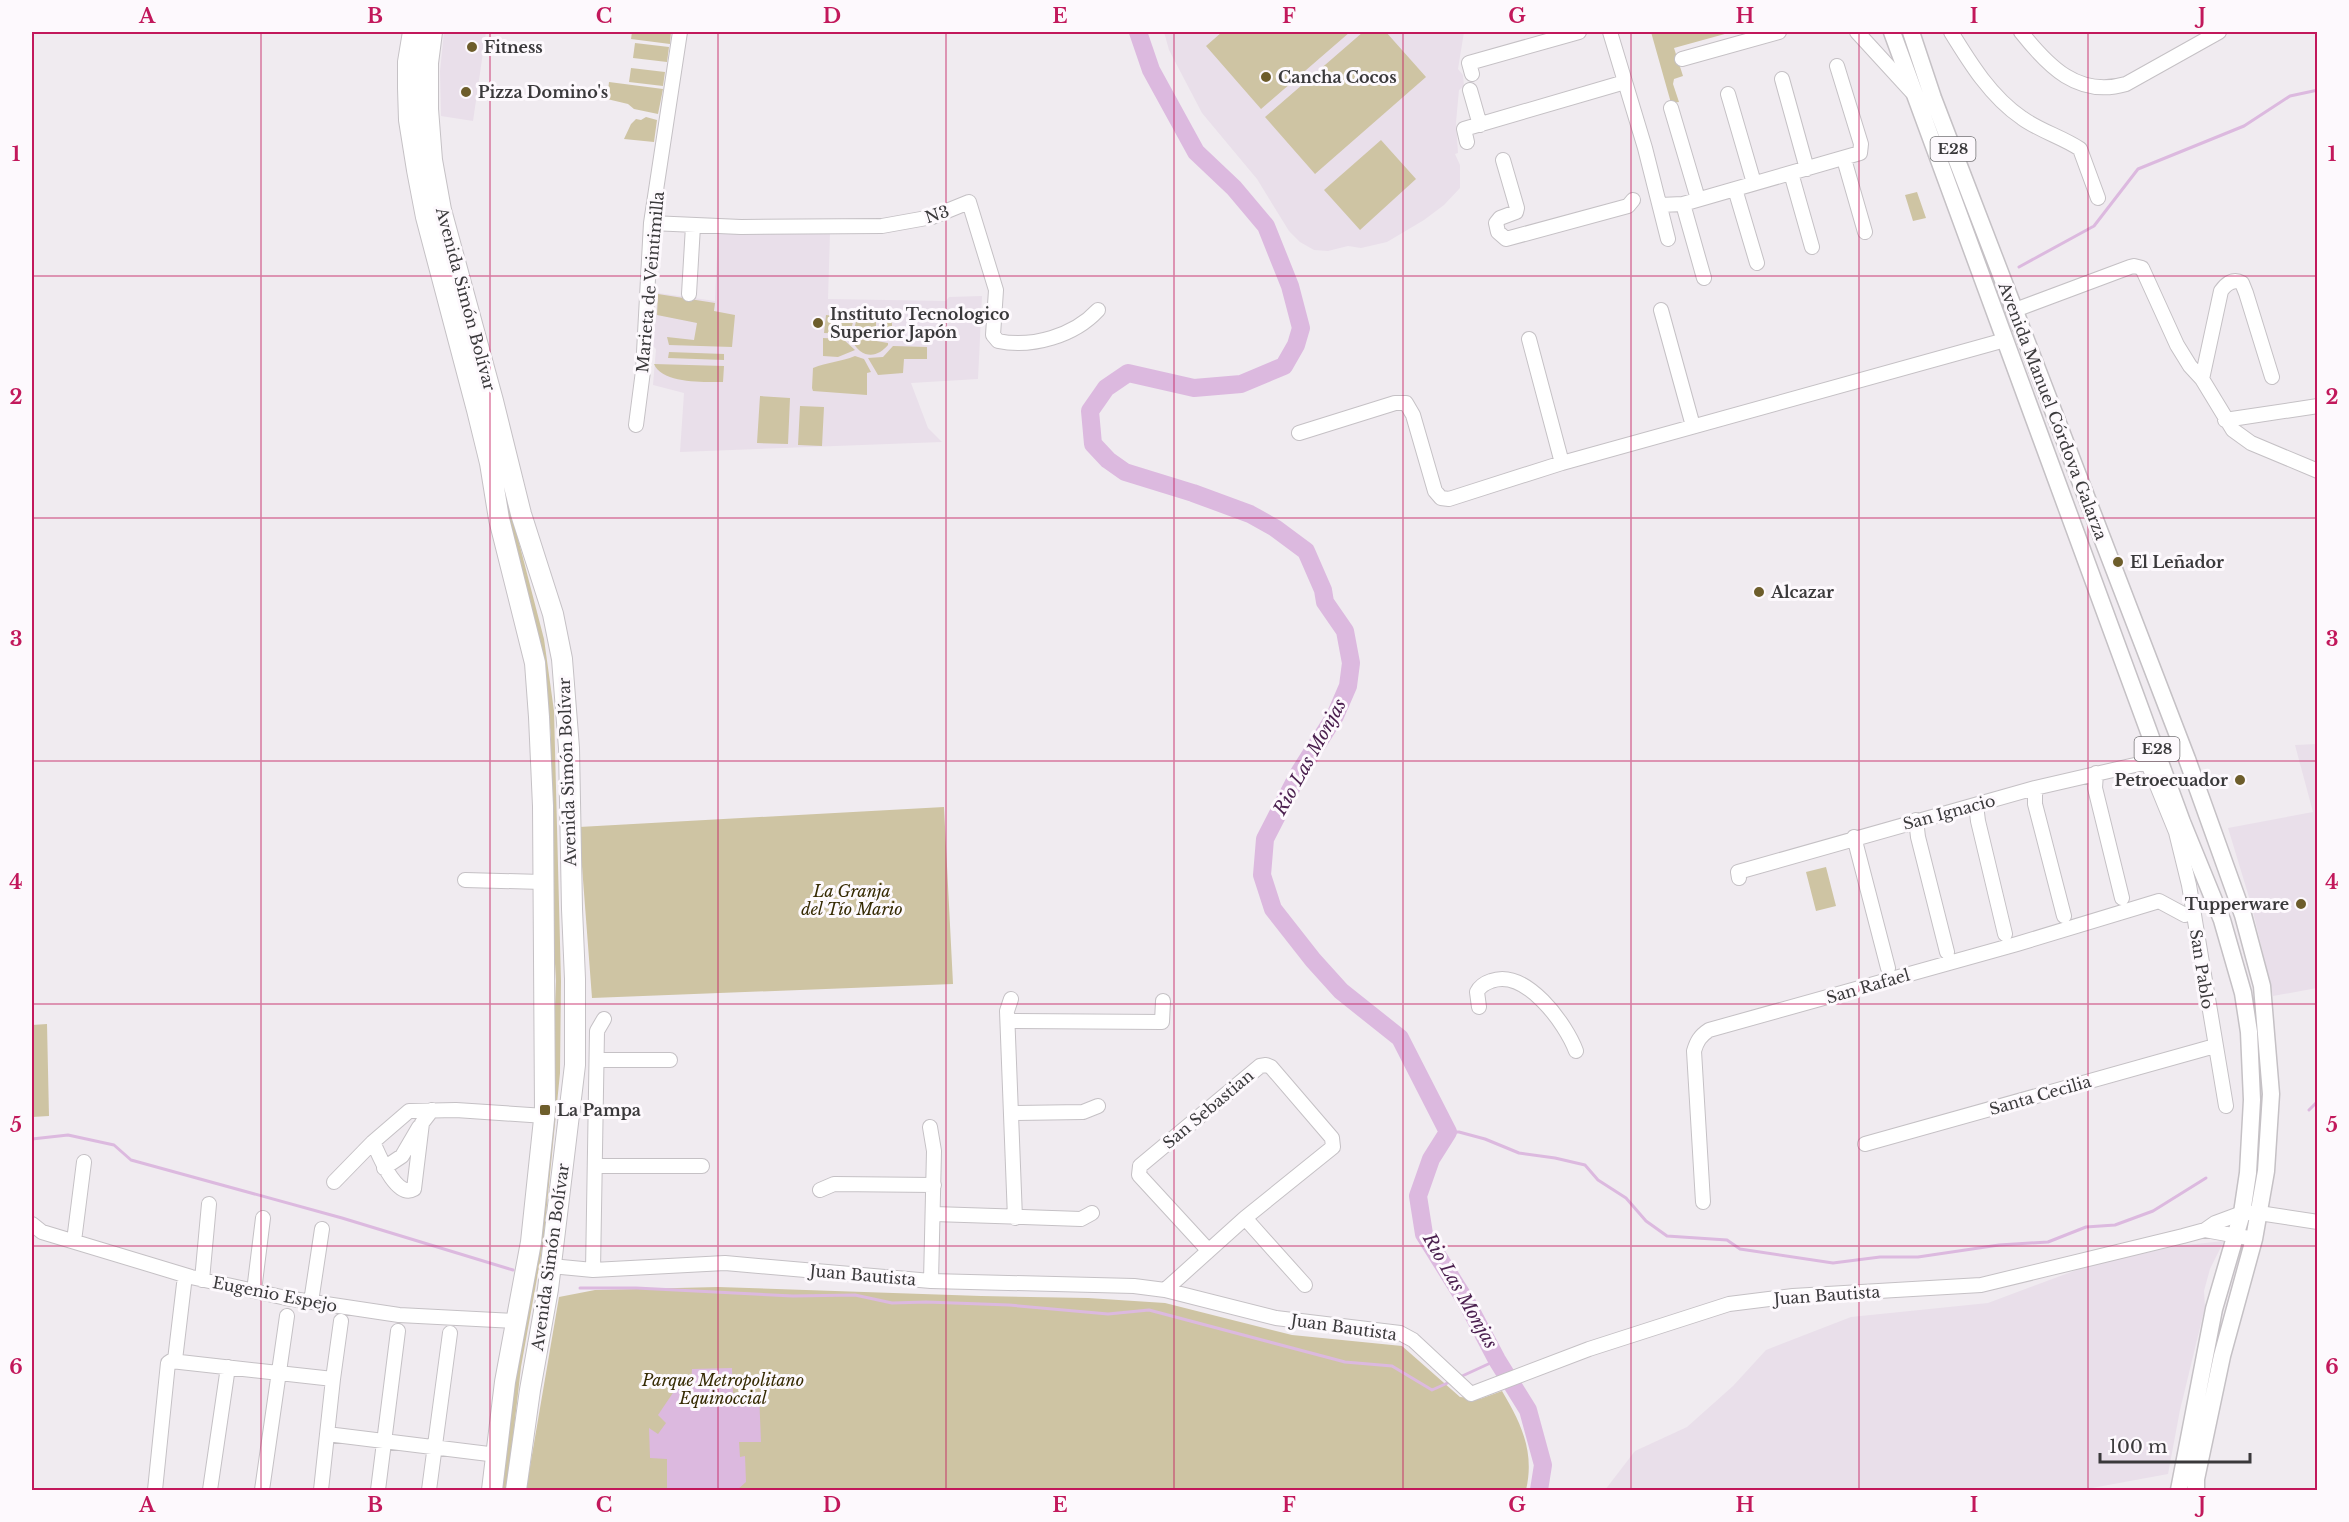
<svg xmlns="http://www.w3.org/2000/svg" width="2349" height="1522" viewBox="0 0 2349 1522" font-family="'Libre Baskerville',serif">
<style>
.built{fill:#e9dfea}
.green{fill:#cec4a3}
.water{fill:#dcb9df}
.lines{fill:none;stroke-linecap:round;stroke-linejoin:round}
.stream{stroke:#dcb9df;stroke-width:3}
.river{stroke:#dcb9df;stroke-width:18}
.minor-casing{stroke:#c5c1c5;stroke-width:16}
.major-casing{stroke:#c5c1c5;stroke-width:19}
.highway-casing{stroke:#c5c1c5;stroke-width:22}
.minor{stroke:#fff;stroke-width:14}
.major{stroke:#fff;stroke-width:16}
.highway{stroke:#fff;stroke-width:20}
.grid{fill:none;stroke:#c2185b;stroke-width:1.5;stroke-opacity:0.55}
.poi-dot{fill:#6d5d2b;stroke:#fdf9fd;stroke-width:2}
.labels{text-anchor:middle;stroke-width:6;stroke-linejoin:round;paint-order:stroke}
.shield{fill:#fdf9fd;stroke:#747375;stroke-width:1.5}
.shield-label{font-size:15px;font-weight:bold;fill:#3a393b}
.poi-label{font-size:16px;font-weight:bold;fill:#3a393b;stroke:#fdf9fd;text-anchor:start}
.street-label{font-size:16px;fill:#3a393b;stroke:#fdf9fd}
.park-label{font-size:16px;font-style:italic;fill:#352a02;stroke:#fdf9fd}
.water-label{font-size:18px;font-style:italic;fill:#4b204f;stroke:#fdf9fd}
.neatline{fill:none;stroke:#c2185b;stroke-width:2}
.grid-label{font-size:20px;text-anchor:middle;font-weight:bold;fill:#c2185b}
</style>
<rect width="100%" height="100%" fill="#f0ebf0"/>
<path class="built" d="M 444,32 L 486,32 L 473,121 L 441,116 L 440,71 Z
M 1164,32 L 1464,32 L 1458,69 L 1463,75 L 1464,86 L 1459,90 L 1456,122 L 1458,153 L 1455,154 L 1460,165 L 1460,188 L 1444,205 L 1424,220 L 1387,242 L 1361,248 L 1348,246 L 1328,251 L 1314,250 L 1300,242 L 1289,231 L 1257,179 L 1202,113 L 1169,50 Z
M 718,232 L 830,233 L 828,299 L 946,301 L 949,297 L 982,296 L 978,379 L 911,383 L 928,428 L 942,442 L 680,452 L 684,393 L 653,385 L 656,349 L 653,346 L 658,293 L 715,301 Z
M 2317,744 L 2317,988 L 2273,996 L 2252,907 L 2228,828 L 2313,812 L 2295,745 Z
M 2224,1241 L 2210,1269 L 2204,1291 L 2205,1307 L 2180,1410 L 2168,1474 L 2081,1490 L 1605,1490 L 1635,1451 L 1687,1427 L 1733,1386 L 1766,1350 L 1851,1317 L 1988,1303 L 2090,1265 L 2177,1246 Z"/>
<path class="green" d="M 420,32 L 420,72 L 509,504 L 544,639 L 554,711 L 561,981 L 560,1073 L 543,1245 L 521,1367 L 507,1490 L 499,1490 L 551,1107 L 556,981 L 551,893 L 551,737 L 544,670 L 509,527 L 418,138 L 416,57 Z
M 632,32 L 671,32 L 670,44 L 631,39 Z
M 1222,32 L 1350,32 L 1261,109 L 1206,46 Z
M 1363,32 L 1386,32 L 1426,77 L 1315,174 L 1265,117 Z
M 1651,32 L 1732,32 L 1674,48 L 1683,76 L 1674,79 L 1673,84 L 1679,102 L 1671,103 Z
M 635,43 L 669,47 L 667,62 L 633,58 Z
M 631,68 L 665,72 L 663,86 L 629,82 Z
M 609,82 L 663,89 L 658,114 L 634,109 L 628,104 L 607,99 Z
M 646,117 L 657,120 L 654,142 L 624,139 L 631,124 L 636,119 L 641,120 Z
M 1381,140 L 1416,179 L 1360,230 L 1324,190 Z
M 1917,192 L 1926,218 L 1913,221 L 1905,195 Z
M 658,294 L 715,303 L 714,311 L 735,315 L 732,347 L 669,345 L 667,337 L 694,340 L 697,323 L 657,315 Z
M 885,308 L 892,309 L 892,331 L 897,339 L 885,338 Z
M 826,315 L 854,318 L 850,334 L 824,333 Z
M 857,318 L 876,319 L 876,331 L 878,331 L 878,337 L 853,333 Z
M 853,337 L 888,343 L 888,345 C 881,353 871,359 860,351 C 856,348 853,342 849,339 Z
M 823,338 L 843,339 L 855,350 L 838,357 L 823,356 Z
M 893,346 L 927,347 L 927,359 L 904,359 L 903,373 L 878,375 L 868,358 L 883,357 Z
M 669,352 L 724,354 L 724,360 L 668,358 Z
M 855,356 L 864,359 L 871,372 L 867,373 L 867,395 L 813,391 L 812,388 L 813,368 C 827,362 841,362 855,356 Z
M 654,364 L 724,366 L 723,382 C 705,382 662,384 654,364 Z
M 760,396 L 790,398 L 788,444 L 757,443 Z
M 800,406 L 824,407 L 822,446 L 798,445 Z
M 944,807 L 953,984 L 592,998 L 579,827 Z
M 1826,867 L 1836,906 L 1816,911 L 1806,872 Z
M 47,1024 L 49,1116 L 32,1117 L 32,1025 Z
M 718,1287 L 981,1296 L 1088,1298 L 1165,1303 L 1292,1335 L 1402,1346 L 1460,1397 L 1480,1399 L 1502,1391 C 1521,1423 1535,1452 1526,1490 L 526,1490 L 559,1297 L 595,1290 Z"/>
<path class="water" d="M 732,1368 L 733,1393 L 759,1392 L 761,1442 L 739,1442 L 740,1457 L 745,1456 L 746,1482 L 737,1490 L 667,1490 L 667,1459 L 650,1458 L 649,1428 L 658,1434 L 666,1423 L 658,1415 L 683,1378 L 683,1388 L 691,1386 L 692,1369 Z"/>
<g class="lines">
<path class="stream" d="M 2019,267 L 2094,226 L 2138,169 L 2244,126 L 2290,96 L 2318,90
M 2309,1110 L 2318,1101
M 1448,1132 L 1459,1132 L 1485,1139 L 1519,1153 L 1555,1158 L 1585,1165 L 1598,1180 L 1626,1198 L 1646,1221 L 1667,1236 L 1727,1240 L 1740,1249 L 1833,1263 L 1880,1257 L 1918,1257 L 1999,1245 L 2048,1242 L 2086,1227 L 2115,1225 L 2153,1211 L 2206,1178
M 32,1139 L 68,1135 L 114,1145 L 131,1160 L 342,1218 L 513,1270
M 580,1288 L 636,1288 L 793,1296 L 855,1295 L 892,1303 L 926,1302 L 1009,1305 L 1108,1314 L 1149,1310 L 1345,1362 L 1392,1366 L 1432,1390 L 1452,1381
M 1460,1377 L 1497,1360"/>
<path class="river" d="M 1138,32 L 1151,70 L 1196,152 L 1234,188 L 1266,226 L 1290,286 L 1301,328 L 1296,345 L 1284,366 L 1241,384 L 1194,388 L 1128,373 L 1106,388 L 1090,411 L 1093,444 L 1108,460 L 1125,472 L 1193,493 L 1250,514 L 1275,528 L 1306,551 L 1323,590 L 1325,602 L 1345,631 L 1351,663 L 1348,686 L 1335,716 L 1299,773 L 1265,839 L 1262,875 L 1273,909 L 1313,960 L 1341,991 L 1400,1038 L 1448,1132 L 1431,1159 L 1418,1196 L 1424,1234 L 1467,1303 L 1497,1360 L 1528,1410 L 1543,1465 L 1539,1490"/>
<defs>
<path id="minor" d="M 1610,32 L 1645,148 L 1668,239
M 1857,32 L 1912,92
M 1951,32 C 1970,63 1991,97 2022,118 C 2040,131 2062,137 2080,149 L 2098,198
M 2021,32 C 2048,66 2078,98 2126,84 L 2219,32
M 1682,59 L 1779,32
M 1472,74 L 1469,63 L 1579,32
M 1782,79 L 1807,169
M 1470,90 L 1480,125
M 1728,94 L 1754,183
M 1671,108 L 1698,199
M 1467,142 L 1464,129 L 1625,82
M 1844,159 L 1865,232
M 1503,160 L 1517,208 L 1516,212 L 1500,218 L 1496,223 L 1498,232 L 1506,239 L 1628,206 L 1633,200
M 1791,173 L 1812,247
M 1735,189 L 1757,263
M 1683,204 L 1704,278
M 1660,205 L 1683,204 L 1860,153 L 1861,144 L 1837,66
M 651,223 L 741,227 L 882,226 L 932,217 L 969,202 L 996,290 L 993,335 L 998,341 C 1032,348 1074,336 1098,310
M 689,294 L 693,226
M 1661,310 L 1693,426
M 2015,310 L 2130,267 L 2134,266 L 2142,268 L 2177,345 L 2190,366 L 2202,379 L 2233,430 L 2251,443 L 2318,471
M 1529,339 L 1562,463
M 2202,379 L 2221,291 C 2226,284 2233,278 2242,283 L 2246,293 L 2272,377
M 2225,420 L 2318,406
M 636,425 L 643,371 L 651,223 L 680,32
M 1299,433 L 1395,403 L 1406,403 L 1413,415 L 1435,491 L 1441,498 L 1449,499 L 1562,463 L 2005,340
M 2147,761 L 2176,832 L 2189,885 L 2226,1106
M 2096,773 L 2095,788 L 2122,898
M 2035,788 L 2035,804 L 2064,916
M 1976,805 L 1978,821 L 2005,934
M 1916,820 L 1918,837 L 1947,952
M 1854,837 L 1888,968
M 1739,878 L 1738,872 L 2035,788 L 2161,759
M 465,880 L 542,882
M 1011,999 L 1007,1011 L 1015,1218
M 1479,1007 L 1477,992 C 1480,986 1485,983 1491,981 C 1526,968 1566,1024 1576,1051
M 1008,1021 L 1162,1022 L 1163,1001
M 598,1060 L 670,1060
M 1011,1113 L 1083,1112 L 1098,1106
M 930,1127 L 934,1151 L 931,1281
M 373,1142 C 379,1155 396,1199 414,1189 L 422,1123 L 432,1110
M 1865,1144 L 2215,1046
M 595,1166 L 702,1166
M 384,1168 L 402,1156 L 419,1127
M 334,1182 L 373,1142 L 409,1111 L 456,1110 L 545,1116
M 820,1190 L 834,1184 L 934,1185
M 1703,1202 L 1694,1051 C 1697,1041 1700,1036 1709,1030 L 2017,944 L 2159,901 L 2185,915 L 2192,911
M 934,1214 L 1081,1219 L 1092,1213
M 1245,1218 L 1305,1285
M 32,1224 L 42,1232 L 191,1277 L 286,1298 L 399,1315 L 515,1321
M 2205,1230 L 2254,1239
M 74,1241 L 84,1162
M 551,1266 L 593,1270 L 725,1263 L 931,1281 L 1134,1286 L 1165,1290 L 1276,1318 L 1400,1333 L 1413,1340 L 1471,1394 L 1589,1349 L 1729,1304 L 1793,1296 L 1981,1285 L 2183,1236 L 2205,1230 L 2215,1223 L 2242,1213 L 2259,1213 L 2318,1222
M 593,1270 L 597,1031 L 604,1019
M 202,1280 L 209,1204
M 1165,1290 L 1245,1218 L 1333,1147 L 1332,1138 L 1271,1067 L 1266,1065 L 1260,1066 L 1140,1166 L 1139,1175 L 1208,1250
M 254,1291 L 263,1218
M 311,1302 L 322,1229
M 175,1360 L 184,1284
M 327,1434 L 497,1455
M 155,1490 L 168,1363 L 171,1361 L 333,1379
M 210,1490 L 228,1367
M 262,1490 L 287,1316
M 321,1490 L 333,1379 L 341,1321
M 378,1490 L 398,1331
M 429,1490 L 450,1333"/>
<path id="major" d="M 1892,32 L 2182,822 L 2222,920 L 2243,993 L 2249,1032 L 2252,1100 L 2248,1173 L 2242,1213 L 2214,1309 L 2179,1490
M 1911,32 L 1933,98 L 2187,759 L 2243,915 L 2262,986 L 2271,1094 L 2266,1171 L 2254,1239 L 2222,1356 L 2196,1479 L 2196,1490"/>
<path id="highway" d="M 413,32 L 408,62 L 408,88 L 409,120 L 417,170 L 426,217 L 477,410 L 490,463 L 499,519 L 535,663 L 539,717 L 543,806 L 545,1110 L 531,1242 L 505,1382 L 492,1490
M 432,32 L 428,63 L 428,109 L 432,160 L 441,210 L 493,401 L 521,514 L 553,614 L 562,659 L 569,748 L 572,909 L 575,979 L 575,1065 L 548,1289 L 530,1390 L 516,1490"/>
</defs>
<use href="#minor" class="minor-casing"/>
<use href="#major" class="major-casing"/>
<use href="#highway" class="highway-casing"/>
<use href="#minor" class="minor"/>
<use href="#major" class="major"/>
<use href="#highway" class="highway"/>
</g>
<path class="grid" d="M 261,32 L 261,1490M 490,32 L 490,1490M 718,32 L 718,1490M 946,32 L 946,1490M 1174,32 L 1174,1490M 1403,32 L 1403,1490M 1631,32 L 1631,1490M 1859,32 L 1859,1490M 2088,32 L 2088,1490M 32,276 L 2318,276M 32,518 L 2318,518M 32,761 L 2318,761M 32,1004 L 2318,1004M 32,1246 L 2318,1246"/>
<g class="poi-dot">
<circle cx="472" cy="47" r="6"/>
<circle cx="1266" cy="77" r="6"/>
<circle cx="466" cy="92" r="6"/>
<circle cx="818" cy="323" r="6"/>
<circle cx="2118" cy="562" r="6"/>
<circle cx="1759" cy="592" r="6"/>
<circle cx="2240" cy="780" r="6"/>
<circle cx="2301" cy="904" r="6"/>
<rect x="539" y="1104" width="12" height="12" rx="3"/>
</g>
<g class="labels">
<g class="shield">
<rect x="1930.5" y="137" width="45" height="24" rx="4.5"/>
<rect x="2134.5" y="737" width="45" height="24" rx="4.5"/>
</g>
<g class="shield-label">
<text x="1953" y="154">E28</text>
<text x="2157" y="754">E28</text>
</g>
<g class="poi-label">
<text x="484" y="53">Fitness</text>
<text x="1278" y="83">Cancha Cocos</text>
<text x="478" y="98">Pizza Domino's</text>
<text x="830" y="320">Instituto Tecnologico<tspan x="830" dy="18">Superior Japón</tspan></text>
<text x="2130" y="568">El Leñador</text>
<text x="1771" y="598">Alcazar</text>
<text x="2228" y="786" text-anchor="end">Petroecuador</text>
<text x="2289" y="910" text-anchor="end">Tupperware</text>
<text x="557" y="1116">La Pampa</text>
</g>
<g class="street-label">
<text transform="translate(937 214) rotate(-18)" y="6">N3</text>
<text transform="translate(650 282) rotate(-85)" y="6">Marieta de Veintimilla</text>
<text transform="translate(466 299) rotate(75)" y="6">Avenida Simón Bolívar</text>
<text transform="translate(2053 411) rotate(69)" y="6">Avenida Manuel Córdova Galarza</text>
<text transform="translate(567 772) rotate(-92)" y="6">Avenida Simón Bolívar</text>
<text transform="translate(1949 812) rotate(-15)" y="6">San Ignacio</text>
<text transform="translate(2202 969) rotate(81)" y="6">San Pablo</text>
<text transform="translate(1868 986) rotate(-16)" y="6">San Rafael</text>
<text transform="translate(2040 1095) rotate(-16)" y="6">Santa Cecilia</text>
<text transform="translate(1208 1109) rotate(-40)" y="6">San Sebastian</text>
<text transform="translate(550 1257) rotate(-82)" y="6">Avenida Simón Bolívar</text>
<text transform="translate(863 1275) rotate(5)" y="6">Juan Bautista</text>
<text transform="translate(275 1294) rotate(11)" y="6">Eugenio Espejo</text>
<text transform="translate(1827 1295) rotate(-4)" y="6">Juan Bautista</text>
<text transform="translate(1344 1327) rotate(8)" y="6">Juan Bautista</text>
</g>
<g class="park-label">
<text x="852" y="897">La Granja<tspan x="852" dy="18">del Tío Mario</tspan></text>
<text x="723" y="1386">Parque Metropolitano<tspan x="723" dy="18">Equinoccial</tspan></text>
</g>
<g class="water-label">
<text transform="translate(1310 757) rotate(-61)" y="6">Rio Las Monjas</text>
<text transform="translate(1460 1291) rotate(60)" y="6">Rio Las Monjas</text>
</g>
</g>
<rect width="2349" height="1522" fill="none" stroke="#fdf9fd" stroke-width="66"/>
<path d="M2100 1453v9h150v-9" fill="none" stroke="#3a393b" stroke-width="3"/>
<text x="2109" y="1453" font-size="18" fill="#3a393b" stroke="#fdf9fd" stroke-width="4.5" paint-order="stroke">100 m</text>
<rect x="33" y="33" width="2283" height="1456" class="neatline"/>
<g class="grid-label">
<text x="147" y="23">A</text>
<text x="375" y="23">B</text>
<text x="604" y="23">C</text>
<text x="832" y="23">D</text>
<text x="1060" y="23">E</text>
<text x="1289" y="23">F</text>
<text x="1517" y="23">G</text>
<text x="1745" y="23">H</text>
<text x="1974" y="23">I</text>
<text x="2202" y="23">J</text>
<text x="16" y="161">1</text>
<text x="2332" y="161">1</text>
<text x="16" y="404">2</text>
<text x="2332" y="404">2</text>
<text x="16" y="646">3</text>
<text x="2332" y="646">3</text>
<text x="16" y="889">4</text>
<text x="2332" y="889">4</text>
<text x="16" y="1132">5</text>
<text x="2332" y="1132">5</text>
<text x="16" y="1374">6</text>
<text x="2332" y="1374">6</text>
<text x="147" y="1512">A</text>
<text x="375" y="1512">B</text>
<text x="604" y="1512">C</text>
<text x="832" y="1512">D</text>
<text x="1060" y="1512">E</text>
<text x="1289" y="1512">F</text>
<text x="1517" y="1512">G</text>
<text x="1745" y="1512">H</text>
<text x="1974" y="1512">I</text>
<text x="2202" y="1512">J</text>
</g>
</svg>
